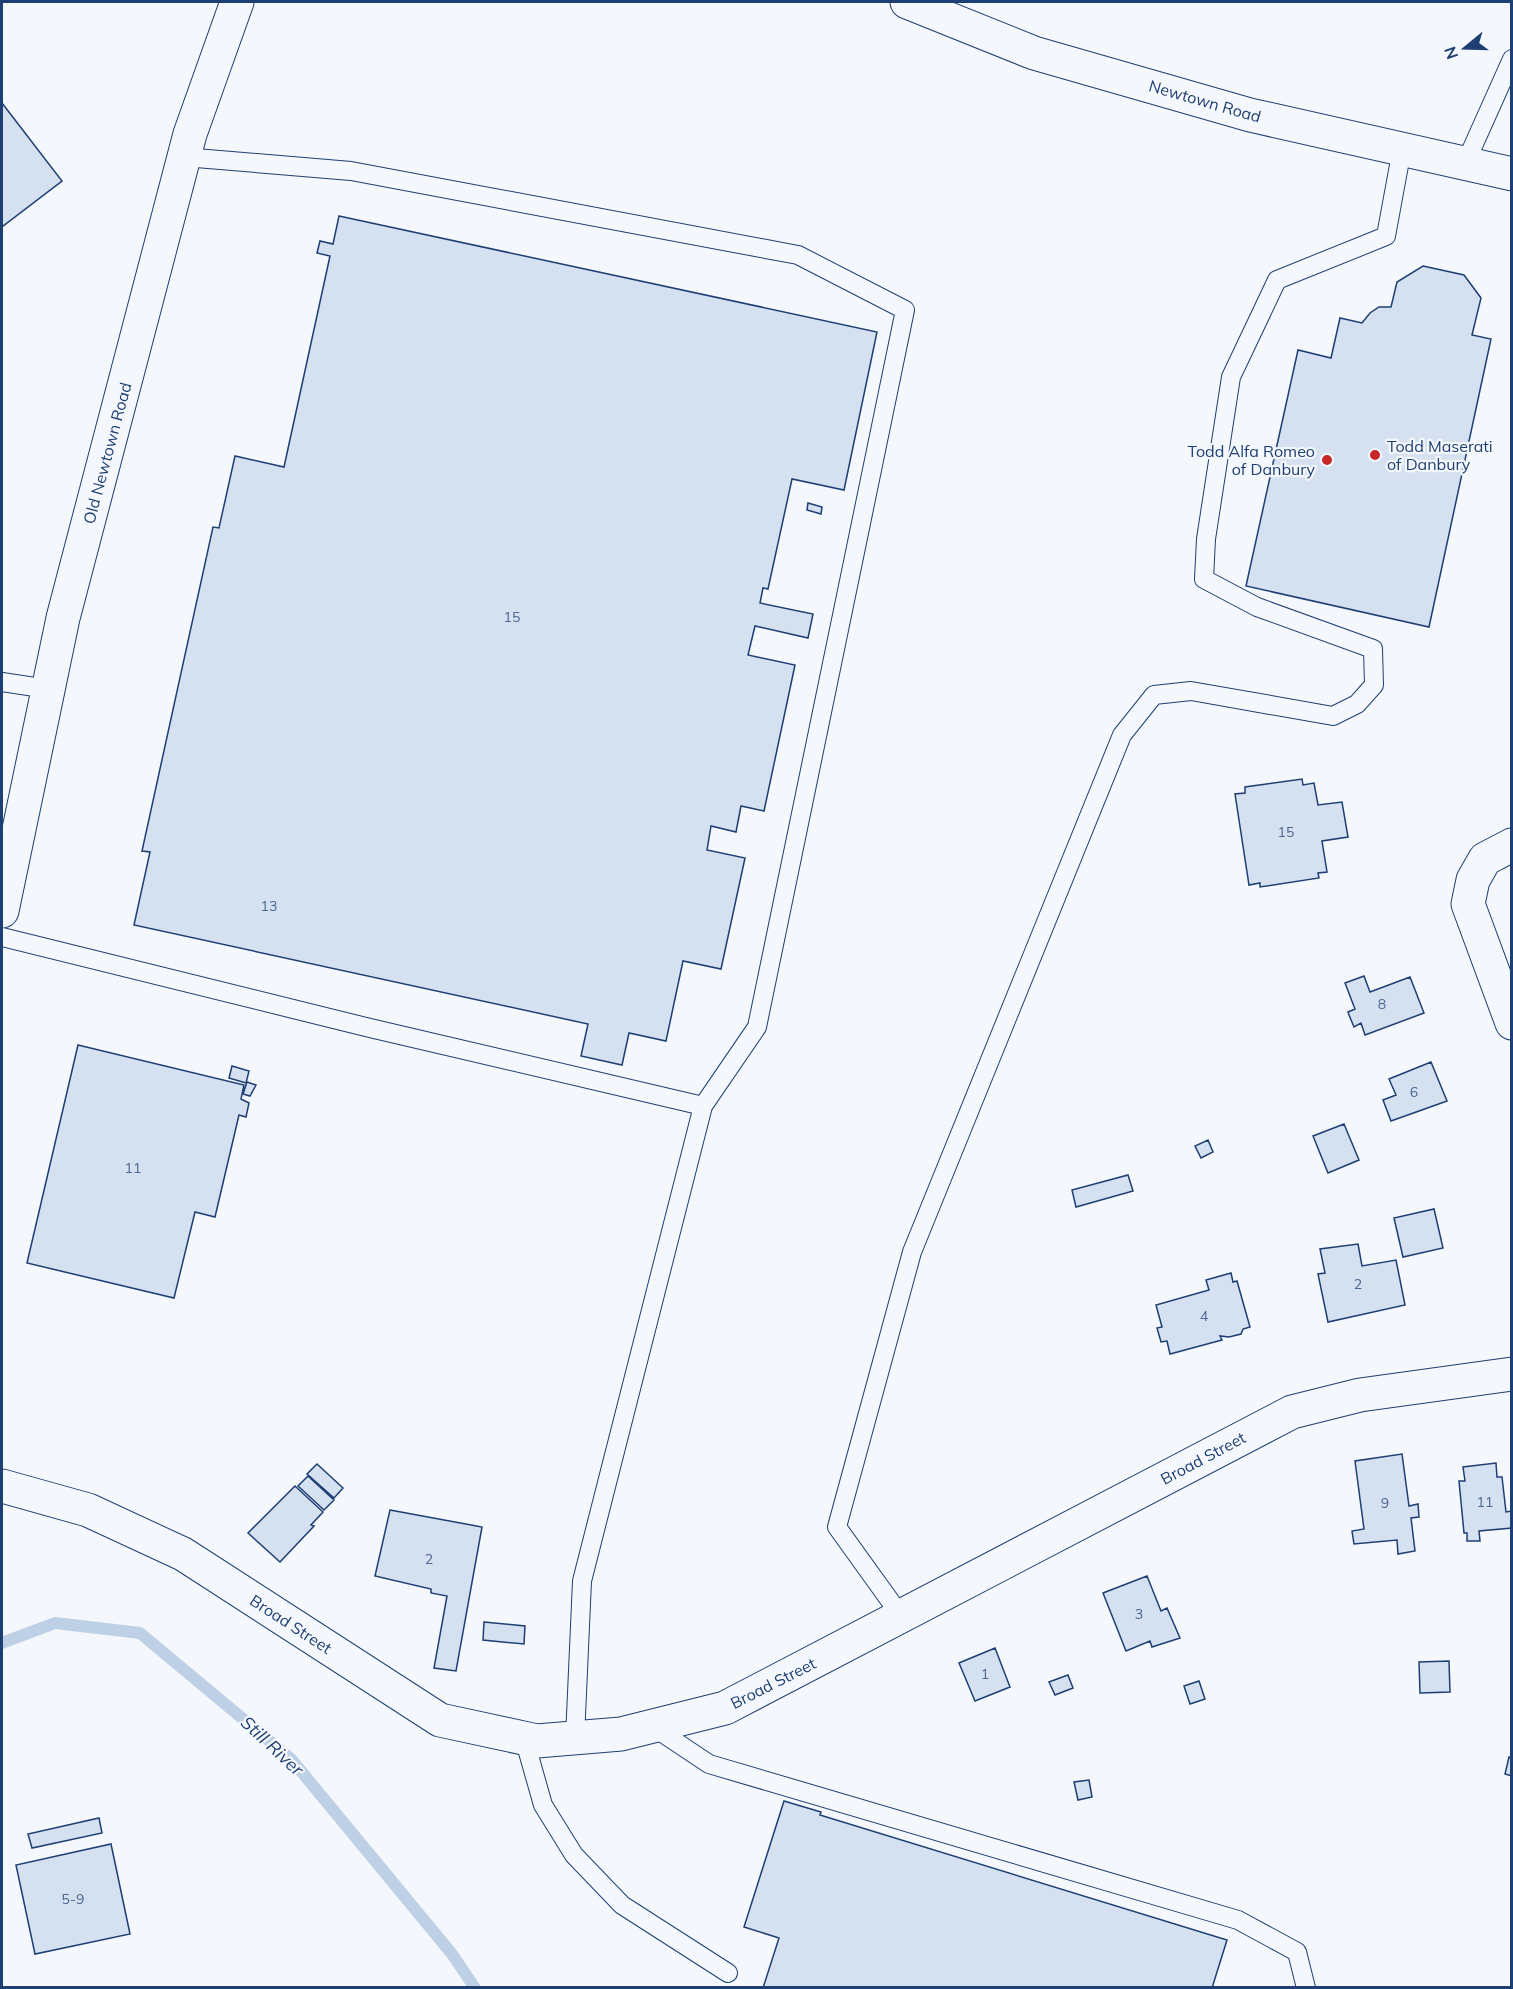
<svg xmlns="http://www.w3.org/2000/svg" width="1513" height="1989" viewBox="0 0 1513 1989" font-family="Mulish,sans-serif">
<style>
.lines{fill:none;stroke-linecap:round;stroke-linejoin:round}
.stream{stroke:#bed0e5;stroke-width:12}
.building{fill:#d5e0f0;stroke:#1d3f73;stroke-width:1.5}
.lane-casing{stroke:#1d3f73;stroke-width:20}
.street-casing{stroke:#1d3f73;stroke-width:35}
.secondary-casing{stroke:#1d3f73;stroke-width:35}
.lane{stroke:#f4f7fb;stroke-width:18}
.street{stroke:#f4f7fb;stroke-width:33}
.secondary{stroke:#f4f7fb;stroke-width:33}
.poi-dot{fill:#c62828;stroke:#f4f7fb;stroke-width:2}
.labels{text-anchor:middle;stroke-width:4.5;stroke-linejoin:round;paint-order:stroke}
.number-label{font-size:14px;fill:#4b6792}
.street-label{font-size:16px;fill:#1d3f73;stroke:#f4f7fb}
.poi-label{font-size:16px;fill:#1d3f73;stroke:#f4f7fb;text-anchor:start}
.water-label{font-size:18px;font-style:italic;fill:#1d3f73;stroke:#f4f7fb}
</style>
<rect width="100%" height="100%" fill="#f4f7fb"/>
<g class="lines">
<path class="stream" d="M 2,1643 L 55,1623 L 140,1633 L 291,1759 L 452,1954 L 475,1988"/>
</g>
<path class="building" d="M 2,103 L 62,181 L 3,226 L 2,224 Z
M 339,216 L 877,332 L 844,490 L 792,479 L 768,589 L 763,588 L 760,603 L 813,614 L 808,638 L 755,626 L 748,655 L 795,665 L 764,811 L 741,806 L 736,832 L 711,826 L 707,850 L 745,858 L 721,969 L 683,961 L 666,1041 L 629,1033 L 622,1065 L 581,1056 L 588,1024 L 134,925 L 150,852 L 142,851 L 213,527 L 219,528 L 235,456 L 284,467 L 330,256 L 317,253 L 320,241 L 333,244 Z
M 1423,266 L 1464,275 L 1481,298 L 1472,335 L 1491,339 L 1429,627 L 1246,586 L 1298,350 L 1331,358 L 1340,318 L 1362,323 L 1370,313 L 1379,307 L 1391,307 L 1397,282 Z
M 808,503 L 822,507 L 821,514 L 807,510 Z
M 1302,779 L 1303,785 L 1314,783 L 1318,805 L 1342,802 L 1348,837 L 1322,841 L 1327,872 L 1318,873 L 1319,878 L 1260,887 L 1260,883 L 1249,885 L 1235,794 L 1245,793 L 1245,787 Z
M 1364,976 L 1370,992 L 1410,977 L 1424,1013 L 1365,1035 L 1361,1023 L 1354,1027 L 1349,1015 L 1348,1012 L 1355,1009 L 1345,983 Z
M 78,1045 L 244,1085 L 241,1099 L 249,1103 L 246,1117 L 239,1115 L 215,1217 L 195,1212 L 174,1298 L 27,1263 Z
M 1431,1062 L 1447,1101 L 1391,1121 L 1383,1100 L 1396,1095 L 1389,1079 Z
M 232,1066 L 249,1071 L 246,1083 L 229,1078 Z
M 247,1082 L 256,1085 L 250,1096 L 243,1094 Z
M 1344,1124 L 1359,1160 L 1328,1173 L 1313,1136 Z
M 1208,1140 L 1213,1152 L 1201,1158 L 1195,1146 Z
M 1128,1175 L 1133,1191 L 1076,1207 L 1072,1190 Z
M 1434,1209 L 1443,1248 L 1403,1257 L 1394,1218 Z
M 1358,1244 L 1362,1266 L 1396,1260 L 1405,1305 L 1328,1322 L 1318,1274 L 1325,1273 L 1320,1249 Z
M 1231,1273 L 1233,1282 L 1237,1281 L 1250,1327 L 1243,1329 L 1241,1334 L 1229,1337 L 1220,1336 L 1222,1340 L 1170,1354 L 1167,1341 L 1161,1342 L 1157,1328 L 1162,1327 L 1156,1305 L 1209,1290 L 1206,1280 Z
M 1402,1454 L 1409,1506 L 1418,1504 L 1419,1517 L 1411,1518 L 1415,1551 L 1398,1554 L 1397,1540 L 1354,1544 L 1352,1531 L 1364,1529 L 1355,1461 Z
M 1496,1463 L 1497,1477 L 1502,1477 L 1506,1512 L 1512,1511 L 1512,1528 L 1479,1531 L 1480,1541 L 1467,1541 L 1467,1533 L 1464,1533 L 1459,1481 L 1465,1481 L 1463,1467 Z
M 317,1464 L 343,1488 L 334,1498 L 307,1474 Z
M 308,1476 L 334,1500 L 324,1510 L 298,1486 Z
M 295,1486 L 323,1512 L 311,1525 L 314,1526 L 280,1562 L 248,1533 Z
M 390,1510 L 482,1527 L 456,1671 L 434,1668 L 447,1596 L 431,1593 L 431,1589 L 375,1576 Z
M 1147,1576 L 1161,1611 L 1167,1608 L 1180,1638 L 1152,1647 L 1150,1641 L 1126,1651 L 1103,1593 Z
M 484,1622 L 525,1626 L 524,1644 L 483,1640 Z
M 995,1648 L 1010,1687 L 975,1701 L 959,1663 Z
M 1449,1661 L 1450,1692 L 1420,1693 L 1419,1662 Z
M 1068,1675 L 1073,1688 L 1055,1695 L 1049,1682 Z
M 1199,1681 L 1205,1699 L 1190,1704 L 1184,1686 Z
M 1509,1757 L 1512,1758 L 1512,1776 L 1505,1774 Z
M 1089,1780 L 1092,1797 L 1078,1800 L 1074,1782 Z
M 784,1801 L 821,1812 L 820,1815 L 1227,1940 L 1212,1988 L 763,1988 L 779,1938 L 744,1927 Z
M 99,1818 L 102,1833 L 32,1848 L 28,1834 Z
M 111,1844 L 130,1934 L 35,1954 L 16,1865 Z"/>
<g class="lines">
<defs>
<path id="lane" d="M 1465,164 L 1512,59
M 2,682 L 48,689
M 2,937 L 370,1028 L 703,1106 L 757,1027 L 905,310 L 798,255 L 351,171 L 184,157
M 901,1616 L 837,1527 L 912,1252 L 1122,735 L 1154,695 L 1191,691 L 1333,716 L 1357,704 L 1374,685 L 1373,649 L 1257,607 L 1204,579 L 1206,539 L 1231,377 L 1277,280 L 1386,236 L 1402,149
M 652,1726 L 709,1764 L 1238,1920 L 1297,1952 L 1306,1988
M 524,1738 L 543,1805 L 574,1855 L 622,1905 L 728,1973
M 575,1738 L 582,1581 L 703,1106"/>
<path id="street" d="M 1512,845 L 1485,859 L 1473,880 L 1468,904 L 1512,1023
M 2,911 L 63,618 L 190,134 L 237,2
M 2,1486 L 88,1510 L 183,1554 L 440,1720 L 537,1741 L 621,1734 L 725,1708 L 1292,1412 L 1360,1395 L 1512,1374"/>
<path id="secondary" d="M 907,2 L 1034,53 L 1250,115 L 1512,174"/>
</defs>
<use href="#lane" class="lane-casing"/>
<use href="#street" class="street-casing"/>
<use href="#secondary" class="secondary-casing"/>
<use href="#lane" class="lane"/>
<use href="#street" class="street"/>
<use href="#secondary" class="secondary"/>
</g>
<g class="poi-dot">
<circle cx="1375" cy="455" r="6"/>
<circle cx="1327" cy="460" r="6"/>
</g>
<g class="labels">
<g class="number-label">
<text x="512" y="622">15</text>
<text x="1286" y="837">15</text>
<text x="269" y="911">13</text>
<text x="1382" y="1009">8</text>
<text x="1414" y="1097">6</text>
<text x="133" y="1173">11</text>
<text x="1358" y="1289">2</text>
<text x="1204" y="1321">4</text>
<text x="1485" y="1507">11</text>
<text x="1385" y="1508">9</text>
<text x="429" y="1564">2</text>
<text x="1139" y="1619">3</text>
<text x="985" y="1679">1</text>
<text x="73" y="1904">5-9</text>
</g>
<g class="street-label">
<text transform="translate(1205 101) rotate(16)" y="6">Newtown Road</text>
<text transform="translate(107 453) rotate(-75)" y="6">Old Newtown Road</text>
<text transform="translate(1203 1458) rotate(-28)" y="6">Broad Street</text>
<text transform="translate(291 1624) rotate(33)" y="6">Broad Street</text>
<text transform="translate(773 1683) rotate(-27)" y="6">Broad Street</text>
</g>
<g class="poi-label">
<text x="1387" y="452">Todd Maserati<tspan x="1387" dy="18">of Danbury</tspan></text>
<text x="1315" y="457" text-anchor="end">Todd Alfa Romeo<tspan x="1315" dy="18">of Danbury</tspan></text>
</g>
<g class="water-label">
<text transform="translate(272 1746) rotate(43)" y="6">Still River</text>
</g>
</g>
<rect width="1513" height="1989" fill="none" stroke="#1d3f73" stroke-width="6"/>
<g transform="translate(1465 48) rotate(251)" stroke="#f4f7fb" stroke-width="4.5" paint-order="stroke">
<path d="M0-4.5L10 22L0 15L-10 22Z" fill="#1d3f73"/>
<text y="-9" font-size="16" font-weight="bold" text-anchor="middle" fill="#1d3f73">N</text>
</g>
</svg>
